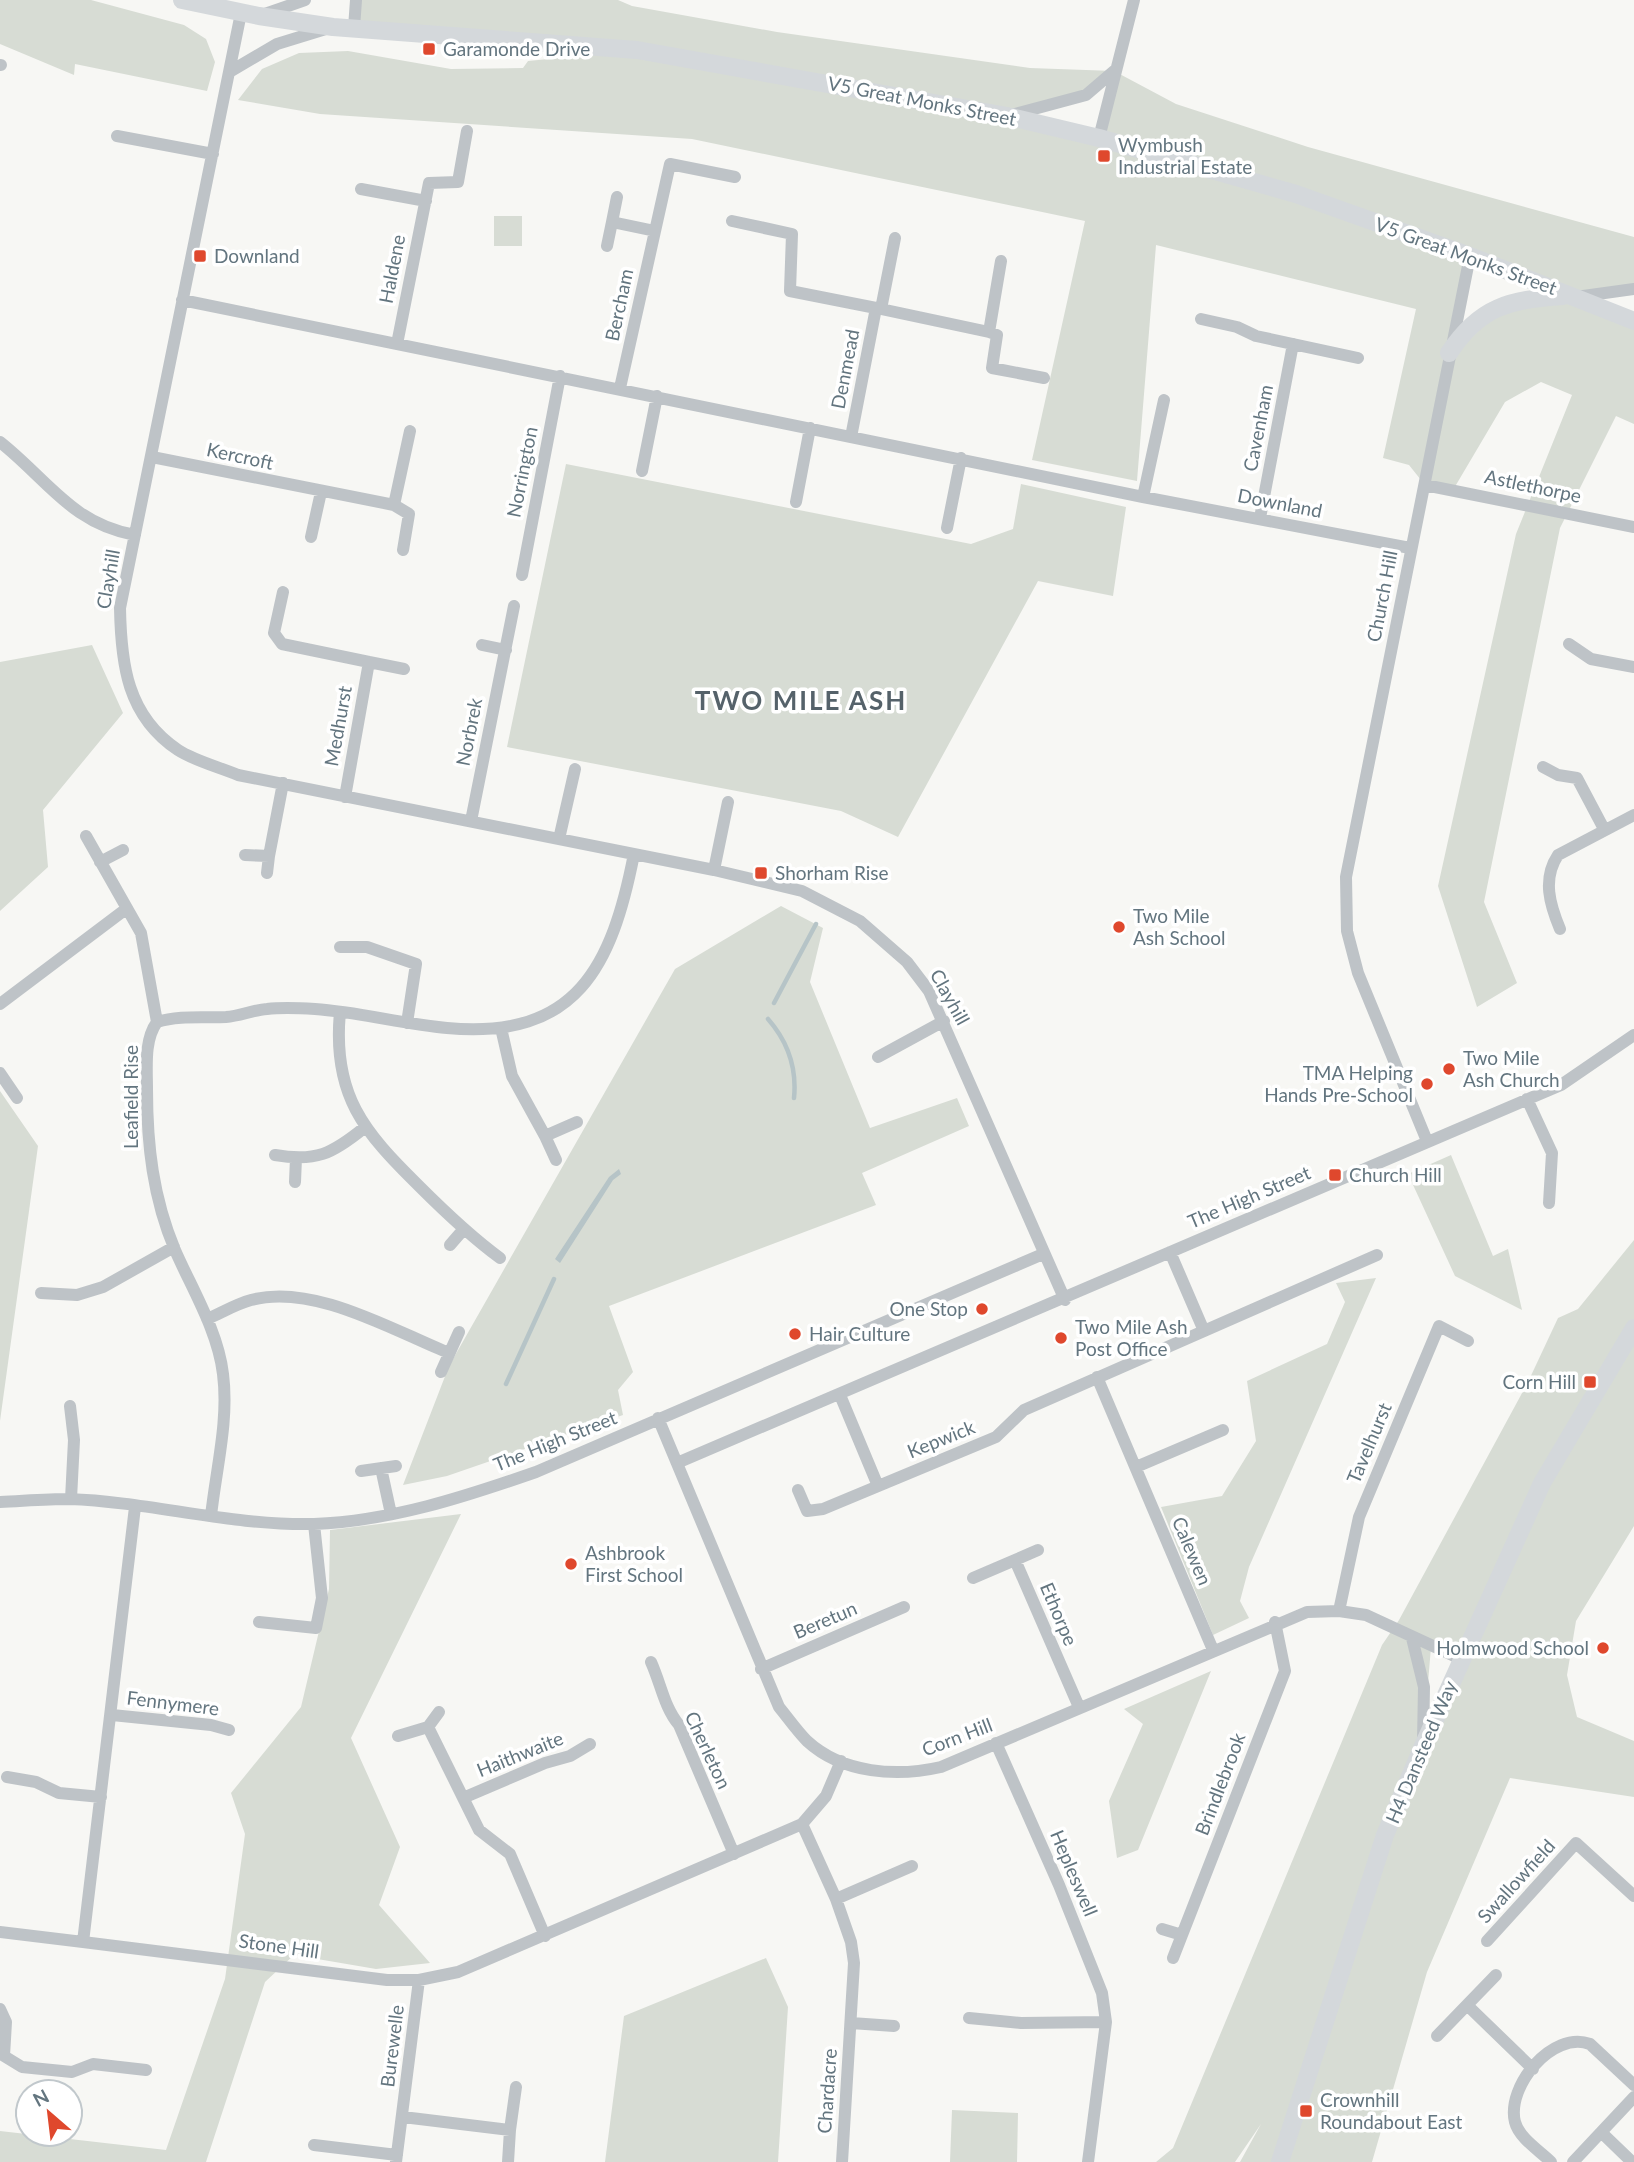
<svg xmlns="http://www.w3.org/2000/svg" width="1634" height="2162" viewBox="0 0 1634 2162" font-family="Lato,sans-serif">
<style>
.green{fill:#d7dcd4;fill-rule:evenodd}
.water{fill:#b6c4c7}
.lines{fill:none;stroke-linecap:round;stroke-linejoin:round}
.stream{stroke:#b6c4c7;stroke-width:4.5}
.street{stroke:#bec3c7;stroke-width:12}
.secondary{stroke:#d4d8db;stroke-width:18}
.poi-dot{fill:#df482d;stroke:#fff;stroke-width:2.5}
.labels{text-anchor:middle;stroke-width:7;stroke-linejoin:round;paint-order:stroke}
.poi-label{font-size:19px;fill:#63757f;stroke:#fff;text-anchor:start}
.street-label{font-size:19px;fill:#63757f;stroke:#fff}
.district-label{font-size:26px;font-weight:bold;letter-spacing:2px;fill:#55626a;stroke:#fff}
</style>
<rect width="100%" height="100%" fill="#f7f7f4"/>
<path class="green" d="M 0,0 L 91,0 L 184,25 L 206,39 L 215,62 L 207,91 L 75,64 L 74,75 L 0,44 Z
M 356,0 L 618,0 L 632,6 L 777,32 L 1030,68 L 1114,71 L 1176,104 L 1308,147 L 1634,237 L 1634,289 L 1578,297 L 1634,321 L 1634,424 L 1616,416 L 1560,528 L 1484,902 L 1517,983 L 1477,1007 L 1438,886 L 1516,534 L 1572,395 L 1541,382 L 1505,402 L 1453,490 L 1425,485 L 1409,465 L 1383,458 L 1416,309 L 1156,245 L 1137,481 L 1032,460 L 1085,221 L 692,139 L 320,114 L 238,100 L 262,69 L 299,53 L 348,51 L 451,69 L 523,68 L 528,61 L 631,51 L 354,28 ZM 1114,72 L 1098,138 L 1009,115 L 1086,95 ZM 1470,256 L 1568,295 L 1490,310 L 1450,351 Z
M 494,216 L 522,216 L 522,246 L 494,246 Z
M 566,464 L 971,544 L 1013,529 L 1021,484 L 1126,507 L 1113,596 L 1038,581 L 898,837 L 841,811 L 507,747 Z
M 92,645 L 123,713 L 43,810 L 48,867 L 0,911 L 0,662 Z
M 781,906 L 823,928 L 810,982 L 870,1128 L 957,1098 L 969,1126 L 862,1173 L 876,1205 L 609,1306 L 633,1372 L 618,1390 L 623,1415 L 447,1476 L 403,1485 L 449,1366 L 675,969 Z
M 0,1091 L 38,1146 L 0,1421 Z
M 1451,1155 L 1493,1256 L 1508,1249 L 1522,1310 L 1455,1276 L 1408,1174 Z
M 1634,1240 L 1634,1526 L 1576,1621 L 1567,1675 L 1577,1717 L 1634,1741 L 1634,1797 L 1510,1778 L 1427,1972 L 1372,2162 L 1240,2162 L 1261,2124 L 1235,2162 L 1156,2162 L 1173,2148 L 1382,1645 L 1399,1620 L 1528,1382 L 1558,1318 L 1578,1309 ZM 1431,1647 L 1461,1659 L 1423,1743 Z
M 1376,1278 L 1249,1567 L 1240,1601 L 1249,1618 L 1213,1635 L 1161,1507 L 1222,1496 L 1256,1441 L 1247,1381 L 1327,1344 L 1345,1302 L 1336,1283 Z
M 461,1514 L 351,1738 L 400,1847 L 379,1905 L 430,1963 L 376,1969 L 294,1955 L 265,1982 L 206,2162 L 0,2162 L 0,2131 L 166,2150 L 225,1979 L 245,1834 L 231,1793 L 301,1707 L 329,1589 L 330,1530 Z
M 1211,1671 L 1138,1850 L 1117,1858 L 1109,1801 L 1143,1724 L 1124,1709 Z
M 766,1958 L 788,2007 L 778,2162 L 605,2162 L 624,2016 Z
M 952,2110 L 1018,2113 L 1017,2162 L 950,2162 Z"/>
<path class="water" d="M 619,1169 L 621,1174 L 613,1180 L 560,1263 L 555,1259 L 609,1177 Z"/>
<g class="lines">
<path class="stream" d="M 774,1003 L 816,924
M 768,1019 C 789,1043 797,1068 794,1098
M 506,1384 L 554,1279"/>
<path class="street" d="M 241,13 L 120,608 C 121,664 127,716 178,750 C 195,761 219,767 238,775 L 714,870 L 802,891 L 860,921 L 907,962 L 929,991 L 1065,1300
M 262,15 L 305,0
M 354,28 L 356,0
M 0,65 L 1,65
M 231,71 L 277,44 L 329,28
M 1011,115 L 1086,95 L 1114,71
M 117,136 L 213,154
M 1099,138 L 1134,0
M 361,189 L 426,201
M 732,221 L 792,234 L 790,291 L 876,308 L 851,437
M 612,222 L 617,197
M 607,246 L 612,222 L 655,231
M 1576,297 L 1634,289
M 182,300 L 1143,497 L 1410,548
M 876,308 L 881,309 L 895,238
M 881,309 L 989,332 L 1001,261
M 1201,319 L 1237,327 L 1256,336 L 1358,358
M 989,332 L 997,335 L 992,368 L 1044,378
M 397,344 L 429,183 L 458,182 L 467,131
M 620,388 L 670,164 L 735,177
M 0,442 C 48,480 72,524 135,535
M 152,457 L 394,505 L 410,431
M 642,471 L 657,396
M 1425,485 L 1634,527
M 1143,497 L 1164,400
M 796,502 L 810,428
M 394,505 L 409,514 L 403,550
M 1260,518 L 1293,344
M 947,528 L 961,458
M 311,537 L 321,492
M 522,575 L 560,376
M 283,592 L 274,633 L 282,644 L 369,662
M 1569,644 L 1591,659 L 1634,667
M 482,645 L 506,650
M 1543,767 L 1558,775 L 1577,778 L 1604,829
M 345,797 L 369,662 L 404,669
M 471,821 L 514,606
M 86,836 L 141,933 L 157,1022 C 144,1040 147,1067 147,1089 C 147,1145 153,1198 175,1250 C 192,1289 218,1331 223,1374 C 229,1421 216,1469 211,1516
M 559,839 L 575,769
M 245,855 L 269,856 L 283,783
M 100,862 L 123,850
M 714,870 L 728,802
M 267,873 L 269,856
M 1560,929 C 1550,905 1542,879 1558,855 L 1634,815
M 340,947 L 367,947 L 416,964 L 407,1023
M 0,1004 L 126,909
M 340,1012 C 332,1095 364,1132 419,1186 C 445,1212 470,1236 500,1258
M 157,1022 C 179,1015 203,1018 226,1017 C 240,1016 253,1010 267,1009 C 283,1007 300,1008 315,1009 C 359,1012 403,1024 447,1028 C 577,1040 612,966 634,854
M 501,1028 L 512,1076 L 545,1136 L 577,1122
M 878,1057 L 944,1021
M 0,1073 L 17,1098
M 1527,1099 L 1552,1153 L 1549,1203
M 545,1136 L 556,1160
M 1427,1141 L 1358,973 L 1347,931 L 1346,877 L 1470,256
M 275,1155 C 316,1162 332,1154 364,1128
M 295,1182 L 296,1158
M 450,1245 L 463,1230
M 1170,1252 L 1204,1331
M 41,1293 L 77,1295 L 103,1287 L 174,1247
M 207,1319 C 221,1313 236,1304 251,1300 C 313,1283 392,1330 449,1353
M 441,1372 L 459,1332
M 1097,1377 L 1213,1650
M 840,1395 L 878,1486
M 70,1406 L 74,1440 L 71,1499
M 658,1418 L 779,1707 C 788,1718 797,1731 807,1741 C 843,1774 897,1777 941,1767 L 1307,1612 L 1339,1611 L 1366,1615 L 1461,1659
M 677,1463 L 1561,1085 L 1634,1035
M 1136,1467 L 1223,1430
M 381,1468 L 391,1514
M 361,1471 L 396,1466
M 798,1490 L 807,1511 L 823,1509 L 996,1437 L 1024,1410 L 1377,1255
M 0,1502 C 23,1501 46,1499 69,1499 C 151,1502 231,1526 314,1524 C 391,1521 464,1497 536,1472 L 1043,1254
M 135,1507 L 83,1942 L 387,1980 L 419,1980 L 458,1972 L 802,1824 L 826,1796 L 841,1761
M 1038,1550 L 1015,1560 L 1079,1707
M 973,1578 L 1015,1560
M 1339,1611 L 1359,1517 L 1439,1326 L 1468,1341
M 259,1622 L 316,1628 L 322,1598 L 314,1524
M 1412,1638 L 1424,1687 L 1423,1741
M 651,1662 C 661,1684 664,1707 679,1725 L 734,1854
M 761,1669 L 904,1607
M 112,1715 L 211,1725 L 229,1730
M 428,1727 L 439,1712
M 398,1736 L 428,1727 L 479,1830 L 510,1854 L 545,1936
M 996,1743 L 1059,1885 L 1102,1993 L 1106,2022 L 1088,2162
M 7,1777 L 36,1782 L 59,1793 L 101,1797
M 463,1798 L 545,1763 L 570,1756 L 590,1744
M 802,1824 L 836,1899 L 912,1866
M 836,1899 L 851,1942 L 854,1963 L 842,2162
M 1162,1929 L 1182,1935
M 0,1932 L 83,1942
M 1487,1941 L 1576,1843 L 1634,1896
M 1173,1958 L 1285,1671 L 1275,1622
M 1467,2005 L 1533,2069
M 0,2009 L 6,2022 L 4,2056 L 22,2067 L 72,2072 L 93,2064 L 146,2070
M 969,2018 L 1021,2023 L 1106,2022
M 851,2023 L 894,2026
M 1437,2036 L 1496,1975
M 403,2117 L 510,2130 L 508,2162
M 510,2130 L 516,2087
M 1602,2133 L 1632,2162
M 314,2145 L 397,2155
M 396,2162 L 419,1980
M 1551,2162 C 1540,2151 1519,2138 1515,2122 C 1506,2087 1552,2030 1590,2044 L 1634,2085
M 1573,2162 L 1634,2097"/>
<path class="secondary" d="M 182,0 L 259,16 L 333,27 L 637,50 L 1007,116 L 1099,138 L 1296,194 L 1470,256 L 1634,321
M 1449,353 C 1480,306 1509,300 1563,296
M 1280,2162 L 1385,1835 L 1423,1746 L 1542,1483 L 1634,1328"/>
</g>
<g class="poi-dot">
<rect x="422" y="42" width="14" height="14" rx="3.5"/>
<rect x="1097" y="149" width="14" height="14" rx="3.5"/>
<rect x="193" y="249" width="14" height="14" rx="3.5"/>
<rect x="754" y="866" width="14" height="14" rx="3.5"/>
<circle cx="1119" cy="927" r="7"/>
<circle cx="1449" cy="1069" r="7"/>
<circle cx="1427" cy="1084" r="7"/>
<rect x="1328" y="1168" width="14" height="14" rx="3.5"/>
<circle cx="982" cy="1309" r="7"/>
<circle cx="795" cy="1334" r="7"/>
<circle cx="1061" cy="1338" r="7"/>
<rect x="1583" y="1375" width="14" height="14" rx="3.5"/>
<circle cx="571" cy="1564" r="7"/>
<circle cx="1603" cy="1648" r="7"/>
<rect x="1299" y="2104" width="14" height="14" rx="3.5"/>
</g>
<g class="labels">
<g class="poi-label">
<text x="443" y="56">Garamonde Drive</text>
<text x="1118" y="152">Wymbush<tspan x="1118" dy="22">Industrial Estate</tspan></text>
<text x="214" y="263">Downland</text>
<text x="775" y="880">Shorham Rise</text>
<text x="1133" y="923">Two Mile<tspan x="1133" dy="22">Ash School</tspan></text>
<text x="1463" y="1065">Two Mile<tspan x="1463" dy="22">Ash Church</tspan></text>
<text x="1413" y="1080" text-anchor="end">TMA Helping<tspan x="1413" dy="22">Hands Pre-School</tspan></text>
<text x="1349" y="1182">Church Hill</text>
<text x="968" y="1316" text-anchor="end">One Stop</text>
<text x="1075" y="1334">Two Mile Ash<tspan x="1075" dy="22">Post Office</tspan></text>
<text x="809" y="1341">Hair Culture</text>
<text x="1576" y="1389" text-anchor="end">Corn Hill</text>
<text x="585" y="1560">Ashbrook<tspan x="585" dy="22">First School</tspan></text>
<text x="1589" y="1655" text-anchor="end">Holmwood School</text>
<text x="1320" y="2107">Crownhill<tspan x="1320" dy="22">Roundabout East</tspan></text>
</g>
<g class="street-label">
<text transform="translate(922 101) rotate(11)" y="7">V5 Great Monks Street</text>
<text transform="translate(1466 256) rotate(20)" y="7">V5 Great Monks Street</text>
<text transform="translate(392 269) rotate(-79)" y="7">Haldene</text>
<text transform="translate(619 305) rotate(-78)" y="7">Bercham</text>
<text transform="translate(845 369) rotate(-79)" y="7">Denmead</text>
<text transform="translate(1258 428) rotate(-79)" y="7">Cavenham</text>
<text transform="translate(240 456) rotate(12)" y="7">Kercroft</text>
<text transform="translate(522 472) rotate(-79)" y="7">Norrington</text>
<text transform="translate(1533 486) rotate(12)" y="7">Astlethorpe</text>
<text transform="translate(1280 503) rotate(11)" y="7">Downland</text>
<text transform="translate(108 579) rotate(-80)" y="7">Clayhill</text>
<text transform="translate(1382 596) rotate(-79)" y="7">Church Hill</text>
<text transform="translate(338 726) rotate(-80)" y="7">Medhurst</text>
<text transform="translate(469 732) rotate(-79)" y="7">Norbrek</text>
<text transform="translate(950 997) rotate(61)" y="7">Clayhill</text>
<text transform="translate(131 1097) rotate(-90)" y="7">Leafield Rise</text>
<text transform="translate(1249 1197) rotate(-23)" y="7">The High Street</text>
<text transform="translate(941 1439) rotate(-22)" y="7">Kepwick</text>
<text transform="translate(555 1441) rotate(-22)" y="7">The High Street</text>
<text transform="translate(1369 1443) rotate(-67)" y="7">Tavelhurst</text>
<text transform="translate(1192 1551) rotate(67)" y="7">Calewen</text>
<text transform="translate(1059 1614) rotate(67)" y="7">Ethorpe</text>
<text transform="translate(825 1620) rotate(-23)" y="7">Beretun</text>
<text transform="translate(173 1703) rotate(7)" y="7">Fennymere</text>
<text transform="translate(957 1737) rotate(-21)" y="7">Corn Hill</text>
<text transform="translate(708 1750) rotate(65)" y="7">Cherleton</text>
<text transform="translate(1421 1752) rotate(-67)" y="7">H4 Dansteed Way</text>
<text transform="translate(520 1754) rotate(-22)" y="7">Haithwaite</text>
<text transform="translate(1220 1784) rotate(-69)" y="7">Brindlebrook</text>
<text transform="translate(1074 1873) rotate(67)" y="7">Hepleswell</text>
<text transform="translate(1516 1881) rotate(-48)" y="7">Swallowfield</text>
<text transform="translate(279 1946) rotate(8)" y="7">Stone Hill</text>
<text transform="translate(392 2046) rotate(-83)" y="7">Burewelle</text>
<text transform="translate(827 2091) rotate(-86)" y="7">Chardacre</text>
</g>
<g class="district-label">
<text x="801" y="710">TWO MILE ASH</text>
</g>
</g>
<g transform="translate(49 2113) rotate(332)"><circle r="33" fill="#ffffff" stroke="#c1c8cc" stroke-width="2"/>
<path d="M0-5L12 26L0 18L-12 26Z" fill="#df482d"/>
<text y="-10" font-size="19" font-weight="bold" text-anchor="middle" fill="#63757f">N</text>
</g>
</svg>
